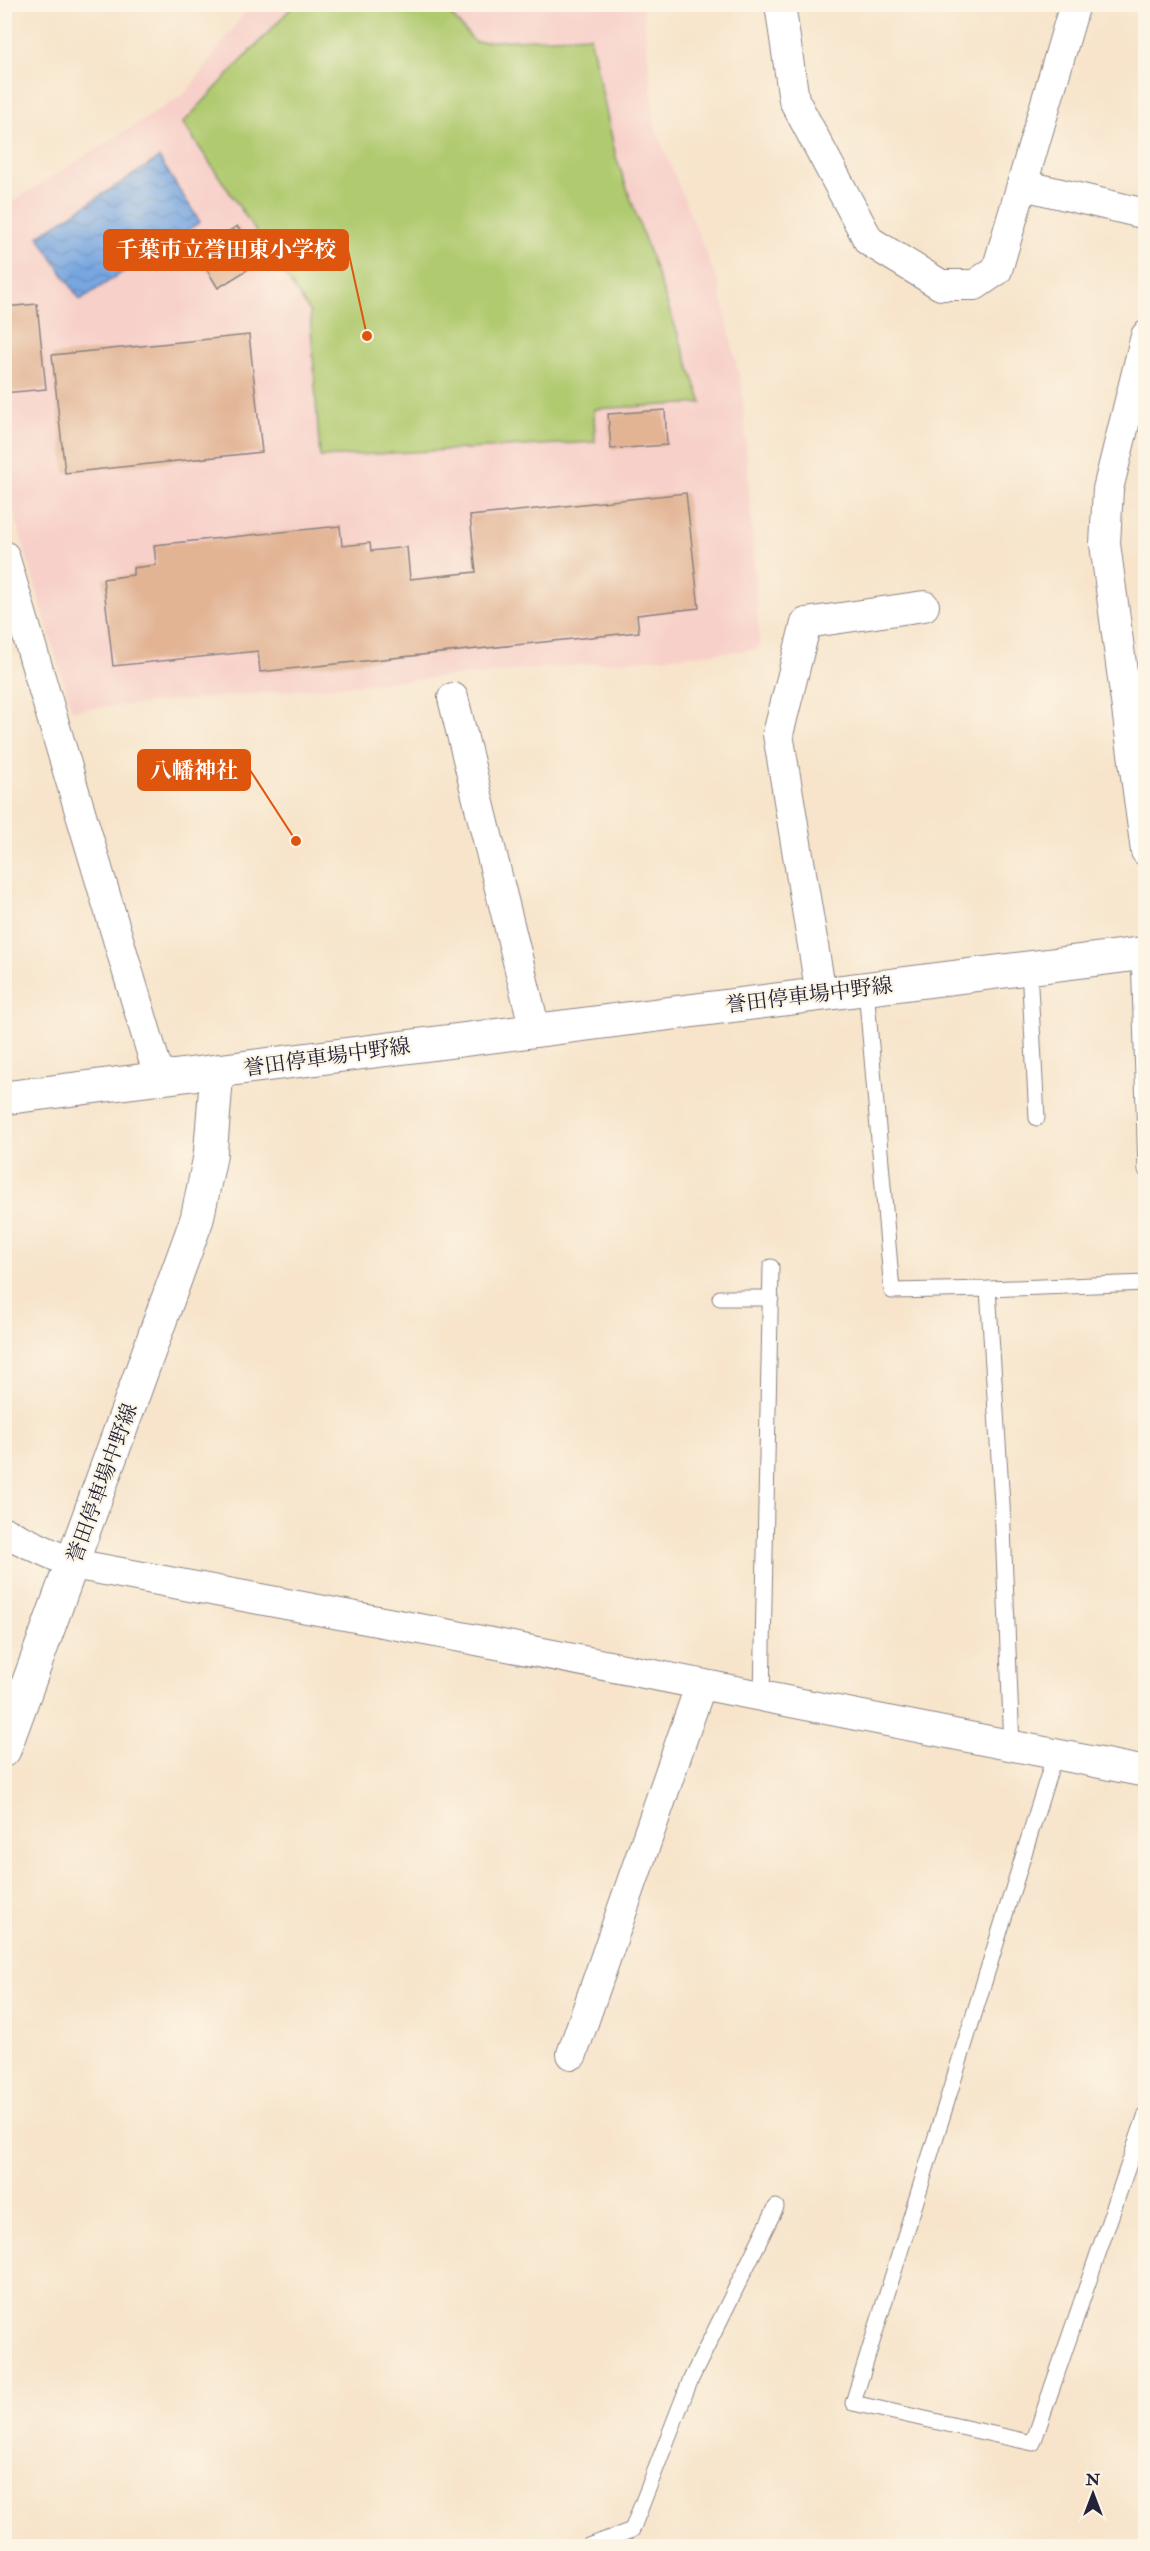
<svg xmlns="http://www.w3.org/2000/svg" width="1150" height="2551" viewBox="0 0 1150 2551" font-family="'IM FELL Double Pica','Noto Serif JP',serif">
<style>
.built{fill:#f7d0c9}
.park{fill:#b0ca6f;stroke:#697655;stroke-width:1.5}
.water{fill:url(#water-waves);stroke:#4c648e;stroke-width:1.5}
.building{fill:#e2b494}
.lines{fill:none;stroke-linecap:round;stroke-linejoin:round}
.service-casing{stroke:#8c8383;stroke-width:17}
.minor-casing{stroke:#8c8383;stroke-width:32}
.tertiary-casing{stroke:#8c8383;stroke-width:35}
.secondary-casing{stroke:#8c8383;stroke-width:35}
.service{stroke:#fff;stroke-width:15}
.minor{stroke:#fff;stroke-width:30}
.tertiary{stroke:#fff;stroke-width:33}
.secondary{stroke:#fff;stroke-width:33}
.labels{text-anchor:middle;stroke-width:4.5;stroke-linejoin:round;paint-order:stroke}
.street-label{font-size:21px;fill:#22223b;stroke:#fcf5e5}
.leader{fill:none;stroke:#de560e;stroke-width:2}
.callout-dot{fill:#de560e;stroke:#fcf5e5;stroke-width:2}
.callout{fill:#de560e;stroke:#de560e;stroke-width:2}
.callout-label{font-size:22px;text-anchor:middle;font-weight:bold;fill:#fff}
</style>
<defs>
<pattern id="water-waves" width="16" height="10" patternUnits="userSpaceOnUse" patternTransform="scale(1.5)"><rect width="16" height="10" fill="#77a6e0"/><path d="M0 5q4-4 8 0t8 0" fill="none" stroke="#6187b7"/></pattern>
</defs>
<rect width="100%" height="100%" fill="#fcf5e5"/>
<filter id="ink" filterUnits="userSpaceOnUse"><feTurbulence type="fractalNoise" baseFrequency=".0167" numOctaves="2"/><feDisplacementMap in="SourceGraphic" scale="12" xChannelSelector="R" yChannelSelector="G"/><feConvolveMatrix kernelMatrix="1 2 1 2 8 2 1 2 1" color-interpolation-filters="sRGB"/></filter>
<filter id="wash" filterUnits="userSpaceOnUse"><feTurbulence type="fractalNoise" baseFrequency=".008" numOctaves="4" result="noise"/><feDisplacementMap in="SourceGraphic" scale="24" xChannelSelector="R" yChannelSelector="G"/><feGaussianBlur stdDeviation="1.35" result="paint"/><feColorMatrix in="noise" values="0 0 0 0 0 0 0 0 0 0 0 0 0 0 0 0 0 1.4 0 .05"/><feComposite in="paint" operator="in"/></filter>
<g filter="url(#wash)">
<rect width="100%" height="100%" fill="#f7e4cb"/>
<path class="built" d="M 250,5 L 643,5 L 655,127 L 719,285 L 742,388 L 760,649 L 72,710 L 5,483 L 5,206 L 186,93 Z"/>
<path class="park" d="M 294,5 L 442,5 L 475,42 L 590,36 L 616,157 L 702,403 L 594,409 L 595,442 L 320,457 L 310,312 L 183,123 Z"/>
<path class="water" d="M 159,158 L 200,222 L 80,300 L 38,236 Z"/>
<g id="blocks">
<path class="building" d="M 237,226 L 260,262 L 218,288 L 196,252 Z
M 37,304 L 46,389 L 4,393 L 4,307 Z
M 249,335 L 262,452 L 65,473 L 52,355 Z
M 665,410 L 667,445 L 611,449 L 608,414 Z
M 686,493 L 699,608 L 637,615 L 639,632 L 260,672 L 258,651 L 113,666 L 103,579 L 133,575 L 133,568 L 156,565 L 154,545 L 340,526 L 342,546 L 370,543 L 371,551 L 407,547 L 410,579 L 476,572 L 470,516 Z"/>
</g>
</g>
<g filter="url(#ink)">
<use href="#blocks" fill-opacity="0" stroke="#8c8383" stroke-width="1.5"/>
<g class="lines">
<defs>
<path id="service" d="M 1139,954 L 1146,1170
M 1029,968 L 1037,1118
M 866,988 L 892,1291 L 988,1289 L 1146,1283
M 988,1289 L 1002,1504 L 1012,1746
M 720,1298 L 771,1298
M 762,1696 L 771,1267
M 1055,1754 L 853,2403 L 1033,2443 L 1146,2114
M 588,2546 L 632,2530 L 690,2381 L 776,2207"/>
<path id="minor" d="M 780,4 L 794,100 L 869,241 L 941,285 L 975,285 L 997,270 L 1075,4
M 1023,185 L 1146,214
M 1146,336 L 1108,489 L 1105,544 L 1146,851
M 4,556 L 160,1080
M 453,698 L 535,1030
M 821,994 L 778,734 L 806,623 L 924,606
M 4,1532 L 73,1564 L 441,1633 L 1146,1772
M 572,2054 L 701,1684"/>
<path id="tertiary" d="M 4,1098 L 217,1071"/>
<path id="secondary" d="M 4,1750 L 197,1219 L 210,1157 L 217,1071 L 1146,953"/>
</defs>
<use href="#service" class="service-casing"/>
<use href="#minor" class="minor-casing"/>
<use href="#tertiary" class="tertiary-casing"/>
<use href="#secondary" class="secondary-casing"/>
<use href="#service" class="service"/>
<use href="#minor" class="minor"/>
<use href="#tertiary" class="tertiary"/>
<use href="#secondary" class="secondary"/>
</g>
</g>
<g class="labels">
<g class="street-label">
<text transform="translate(809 995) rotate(-7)" y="7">誉田停車場中野線</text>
<text transform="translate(327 1057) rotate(-8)" y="7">誉田停車場中野線</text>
<text transform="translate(102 1483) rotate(-70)" y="7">誉田停車場中野線</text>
</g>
</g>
<path class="leader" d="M367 336L348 250M296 841L250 770"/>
<g class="callout-dot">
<circle cx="367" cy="336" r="6"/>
<circle cx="296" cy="841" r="6"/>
</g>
<g class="callout">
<rect x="104" y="230" width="244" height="40" rx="6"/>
<rect x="138" y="750" width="112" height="40" rx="6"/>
</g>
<g class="callout-label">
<text x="226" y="257">千葉市立誉田東小学校</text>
<text x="194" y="778">八幡神社</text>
</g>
<rect width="1150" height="2551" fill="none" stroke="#fcf5e5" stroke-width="24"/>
<g transform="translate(1093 2494)" stroke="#fcf5e5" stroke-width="4.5" paint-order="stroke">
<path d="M0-4.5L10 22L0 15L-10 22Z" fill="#22223b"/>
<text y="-9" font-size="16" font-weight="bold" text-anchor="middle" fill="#22223b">N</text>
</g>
</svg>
